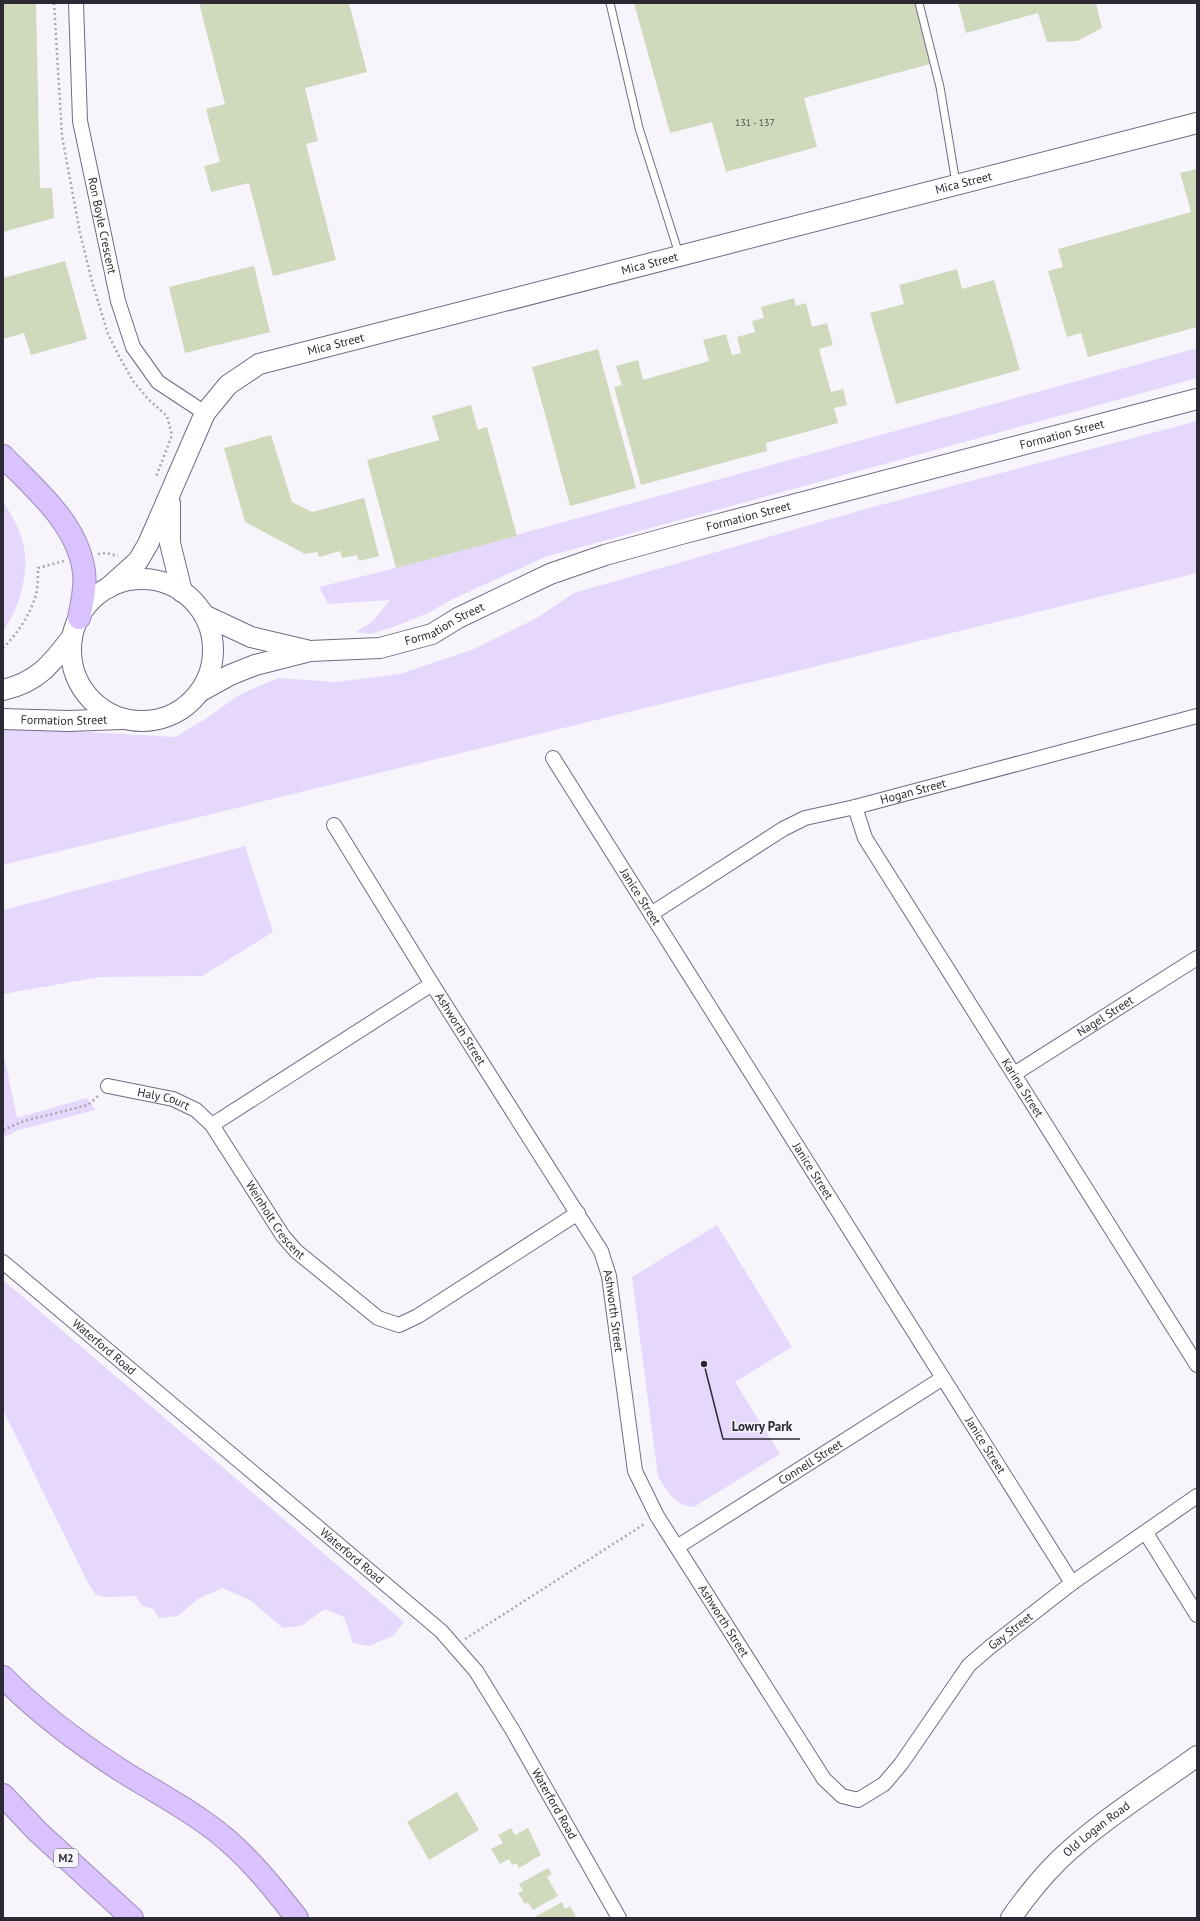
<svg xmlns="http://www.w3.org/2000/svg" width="1200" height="1921" viewBox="0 0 1200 1921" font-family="'PT Sans',sans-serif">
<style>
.green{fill:#e6d8fd}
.building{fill:#cfd9bc}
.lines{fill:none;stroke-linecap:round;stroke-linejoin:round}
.lane-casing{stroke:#736a83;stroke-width:9}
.street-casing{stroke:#736a83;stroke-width:16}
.secondary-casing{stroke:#736a83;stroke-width:22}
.highway-casing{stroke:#9d8cb7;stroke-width:24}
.path{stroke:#a8a5ad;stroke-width:2.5;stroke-dasharray:2 3;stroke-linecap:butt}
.lane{stroke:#fff;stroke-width:7}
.street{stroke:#fff;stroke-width:14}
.secondary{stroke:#fff;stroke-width:20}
.highway{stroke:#d9c2fe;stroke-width:22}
.labels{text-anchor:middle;stroke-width:3;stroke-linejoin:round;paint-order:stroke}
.number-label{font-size:10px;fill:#565556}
.shield{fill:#f7f5fb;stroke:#6a6670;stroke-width:1}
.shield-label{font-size:11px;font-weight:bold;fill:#2d2934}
.street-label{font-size:12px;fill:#2d2934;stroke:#f7f5fb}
.leader{fill:none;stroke:#2d2934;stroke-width:1.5}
.callout-dot{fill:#2d2934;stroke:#f7f5fb;stroke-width:1.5}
.callout-label{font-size:13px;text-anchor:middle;font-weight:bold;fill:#2d2934;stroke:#f7f5fb;stroke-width:3;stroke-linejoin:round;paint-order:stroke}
</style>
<rect width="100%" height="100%" fill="#f7f5fb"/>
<path class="green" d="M 1197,348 L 1197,378 L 545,557 L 453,599 L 428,613 L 396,626 L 371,634 L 356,632 L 373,621 L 390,600 L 328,604 L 319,587 L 396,568 Z
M 1197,421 L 1197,573 L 3,865 L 3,727 L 175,737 L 207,718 L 239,695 L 278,678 L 335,682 L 400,674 L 474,649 L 537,618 L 574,593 L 869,508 Z
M 3,501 C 13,517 24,536 25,555 C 27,581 18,611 3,631 Z
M 245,846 L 273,932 L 202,976 L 100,977 L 3,994 L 3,910 Z
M 3,1051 L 17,1118 L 87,1098 L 95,1110 L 19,1130 L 3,1138 Z
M 717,1225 L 792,1347 L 735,1382 L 780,1454 L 694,1507 C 674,1506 669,1492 658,1477 L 632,1277 Z
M 3,1280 L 404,1622 L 393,1636 L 369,1646 L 353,1643 L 344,1617 L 325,1609 L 301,1626 L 283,1628 L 250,1600 L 222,1588 L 198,1599 L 178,1616 L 159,1618 L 153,1609 L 142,1606 L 136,1596 L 106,1597 L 96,1595 L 88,1583 L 3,1410 Z"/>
<path class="building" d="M 3,3 L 36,3 L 40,188 L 52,188 L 54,218 L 3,232 Z
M 199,3 L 349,3 L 367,72 L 305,88 L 318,141 L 306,144 L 336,260 L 273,276 L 249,183 L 211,192 L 204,166 L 220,162 L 206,109 L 225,104 Z
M 634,3 L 917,3 L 934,63 L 804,98 L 817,147 L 726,172 L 712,122 L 670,133 Z
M 958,3 L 1096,3 L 1102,28 L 1077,41 L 1047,42 L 1038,13 L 966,33 Z
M 1197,169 L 1197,327 L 1088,357 L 1081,333 L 1067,337 L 1048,271 L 1063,267 L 1058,249 L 1191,212 L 1180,173 Z
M 65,261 L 87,339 L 31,355 L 24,333 L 3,339 L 3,278 Z
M 254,266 L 270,332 L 185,353 L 169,287 Z
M 957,269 L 962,289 L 994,280 L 1020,370 L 896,404 L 870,313 L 904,304 L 899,285 Z
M 794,298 L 796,306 L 806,303 L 812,327 L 827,323 L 833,345 L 819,349 L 831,392 L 843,389 L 847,405 L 834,408 L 838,423 L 766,443 L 767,451 L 641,485 L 614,387 L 622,385 L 616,366 L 638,360 L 643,380 L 709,361 L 703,340 L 726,334 L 732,355 L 741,353 L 737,337 L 755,332 L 752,321 L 764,318 L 761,307 Z
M 598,349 L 636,488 L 570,506 L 532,367 Z
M 471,405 L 478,430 L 487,427 L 517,536 L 396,568 L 367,460 L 439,440 L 432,416 Z
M 271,435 L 292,502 L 312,512 L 364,498 L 379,556 L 359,561 L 357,555 L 342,558 L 340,551 L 319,557 L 317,552 L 305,554 L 245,522 L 224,448 Z
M 457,1792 L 479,1830 L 429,1860 L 407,1822 Z
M 511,1828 L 515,1835 L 528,1828 L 541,1855 L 519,1868 L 516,1863 L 512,1865 L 509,1859 L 500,1864 L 491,1849 L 503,1843 L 498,1835 Z
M 548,1868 L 552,1874 L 547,1877 L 558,1896 L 533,1910 L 528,1902 L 525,1904 L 518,1893 L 523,1891 L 519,1884 Z
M 562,1902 L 565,1909 L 570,1906 L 576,1916 L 571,1918 L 533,1918 Z"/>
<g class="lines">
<defs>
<path id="lane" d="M 610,3 L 639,128 L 679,254
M 919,3 L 940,87 L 956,183"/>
<g id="street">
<path id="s1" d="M 76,3 L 80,121 L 118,301 L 133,347 L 158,382 L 205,413"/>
<path id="s2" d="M 553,758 L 1072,1583"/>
<path id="s3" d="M 855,807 L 865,838 L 1197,1365"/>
<path id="s4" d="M 334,825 L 432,984 L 601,1251 L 609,1276 L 635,1471 L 657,1516 L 824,1779 L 842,1796 L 858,1800 L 884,1784 L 901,1764 L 969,1665 L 990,1647 L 1072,1583 L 1197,1496"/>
<path id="s5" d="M 651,914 L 783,829 L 805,818 L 855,807 L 1197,716"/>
<path id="s6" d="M 1014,1074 L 1197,958"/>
<path id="s7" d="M 108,1086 L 173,1099 L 196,1110 L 212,1125 L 283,1236 L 296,1251 L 378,1318 L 399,1325 L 418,1316 L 578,1213"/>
<path d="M 212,1125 L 432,984"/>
<path id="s8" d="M 3,1262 L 441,1631 L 476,1671 L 513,1731 L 619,1918"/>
<path d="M 1146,1533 L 1197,1615"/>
<path id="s9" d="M 677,1547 L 943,1378"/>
</g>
<g id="secondary">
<path d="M 170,503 L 170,543 L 182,592"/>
<circle cx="142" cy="650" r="71"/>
<path id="s10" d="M 108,588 L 138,561 L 148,544 L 205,413 L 228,385 L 259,364 L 1197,123"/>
<path d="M 204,615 L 251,637 L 306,650"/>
<path d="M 3,690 C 38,682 51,664 72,637"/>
<path id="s11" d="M 201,691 L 230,675 L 255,665 L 310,651 L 380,648 L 432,634 L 458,618 L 550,574 L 605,555 L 681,534 L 1197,399"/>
<path id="s12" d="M 3,719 L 68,721 L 122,719"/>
<path id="s13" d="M 1011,1918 C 1025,1898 1040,1879 1058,1861 C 1097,1823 1152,1789 1197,1756"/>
</g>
<path id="highway" d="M 3,456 C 35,489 78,524 84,572 C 86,587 82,603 79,618
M 3,1677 C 38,1713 80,1744 122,1771 C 157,1793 194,1812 226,1839 C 253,1862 275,1890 297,1918
M 3,1795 L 38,1832 L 132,1918"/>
</defs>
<use href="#lane" class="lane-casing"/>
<use href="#street" class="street-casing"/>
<use href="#secondary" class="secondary-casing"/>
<use href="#highway" class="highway-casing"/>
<path class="path" d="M 54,3 L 62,136 L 80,233 L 93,285 L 108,334 L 119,356 L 133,381 L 148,399 L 167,416 L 172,435 L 156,477
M 98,554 L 106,553 L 118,556
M 3,648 C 17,634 31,614 36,594 C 38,586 38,576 38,568 L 64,561
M 3,1130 L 24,1121 L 88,1105 L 98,1096
M 465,1639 L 646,1523"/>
<use href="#lane" class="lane"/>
<use href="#street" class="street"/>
<use href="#secondary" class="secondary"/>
<use href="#highway" class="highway"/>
</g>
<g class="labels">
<g class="number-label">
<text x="755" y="126">131 - 137</text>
</g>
<rect class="shield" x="54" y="1849" width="24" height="18" rx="3"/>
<g class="shield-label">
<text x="66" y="1862">M2</text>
</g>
<g class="street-label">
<text dy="4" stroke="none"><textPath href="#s10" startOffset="1004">Mica Street</textPath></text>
<text dy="4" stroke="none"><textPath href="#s1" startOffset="225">Ron Boyle Crescent</textPath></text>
<text dy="4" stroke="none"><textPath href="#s10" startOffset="680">Mica Street</textPath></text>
<text dy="4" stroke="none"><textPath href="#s10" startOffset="356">Mica Street</textPath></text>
<text dy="4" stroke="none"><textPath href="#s11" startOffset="904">Formation Street</textPath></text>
<text dy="4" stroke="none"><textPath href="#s11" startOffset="580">Formation Street</textPath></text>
<text dy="4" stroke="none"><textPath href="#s11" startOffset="256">Formation Street</textPath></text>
<text dy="4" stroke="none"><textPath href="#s12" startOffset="61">Formation Street</textPath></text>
<text dy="4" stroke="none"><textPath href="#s5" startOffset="293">Hogan Street</textPath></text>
<text dy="4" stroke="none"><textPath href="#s2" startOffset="164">Janice Street</textPath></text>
<text dy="4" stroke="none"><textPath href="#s6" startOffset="108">Nagel Street</textPath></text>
<text dy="4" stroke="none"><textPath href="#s4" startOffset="240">Ashworth Street</textPath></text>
<text dy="4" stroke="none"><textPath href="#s3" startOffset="328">Karina Street</textPath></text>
<text dy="4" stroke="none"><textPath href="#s7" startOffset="57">Haly Court</textPath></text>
<text dy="4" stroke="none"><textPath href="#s2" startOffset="488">Janice Street</textPath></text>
<text dy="4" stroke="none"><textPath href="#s7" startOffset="228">Weinholt Crescent</textPath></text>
<text dy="4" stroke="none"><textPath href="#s4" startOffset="564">Ashworth Street</textPath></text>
<text dy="4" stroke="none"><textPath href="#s8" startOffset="132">Waterford Road</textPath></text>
<text dy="4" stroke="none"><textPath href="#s2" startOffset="812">Janice Street</textPath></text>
<text dy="4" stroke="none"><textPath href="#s9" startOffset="158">Connell Street</textPath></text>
<text dy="4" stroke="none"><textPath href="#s8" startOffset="456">Waterford Road</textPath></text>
<text dy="4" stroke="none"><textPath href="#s4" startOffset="900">Ashworth Street</textPath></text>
<text dy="4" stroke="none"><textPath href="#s4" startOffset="1359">Gay Street</textPath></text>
<text dy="4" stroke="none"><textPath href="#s8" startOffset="780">Waterford Road</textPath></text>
<text dy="4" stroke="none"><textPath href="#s13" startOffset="124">Old Logan Road</textPath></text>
</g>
</g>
<path class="leader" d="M704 1364L723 1439H800"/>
<circle class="callout-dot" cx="704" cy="1364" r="4"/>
<g class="callout-label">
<text x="762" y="1431">Lowry Park</text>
</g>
<rect width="1200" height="1921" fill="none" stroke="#2d2934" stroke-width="8"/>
</svg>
